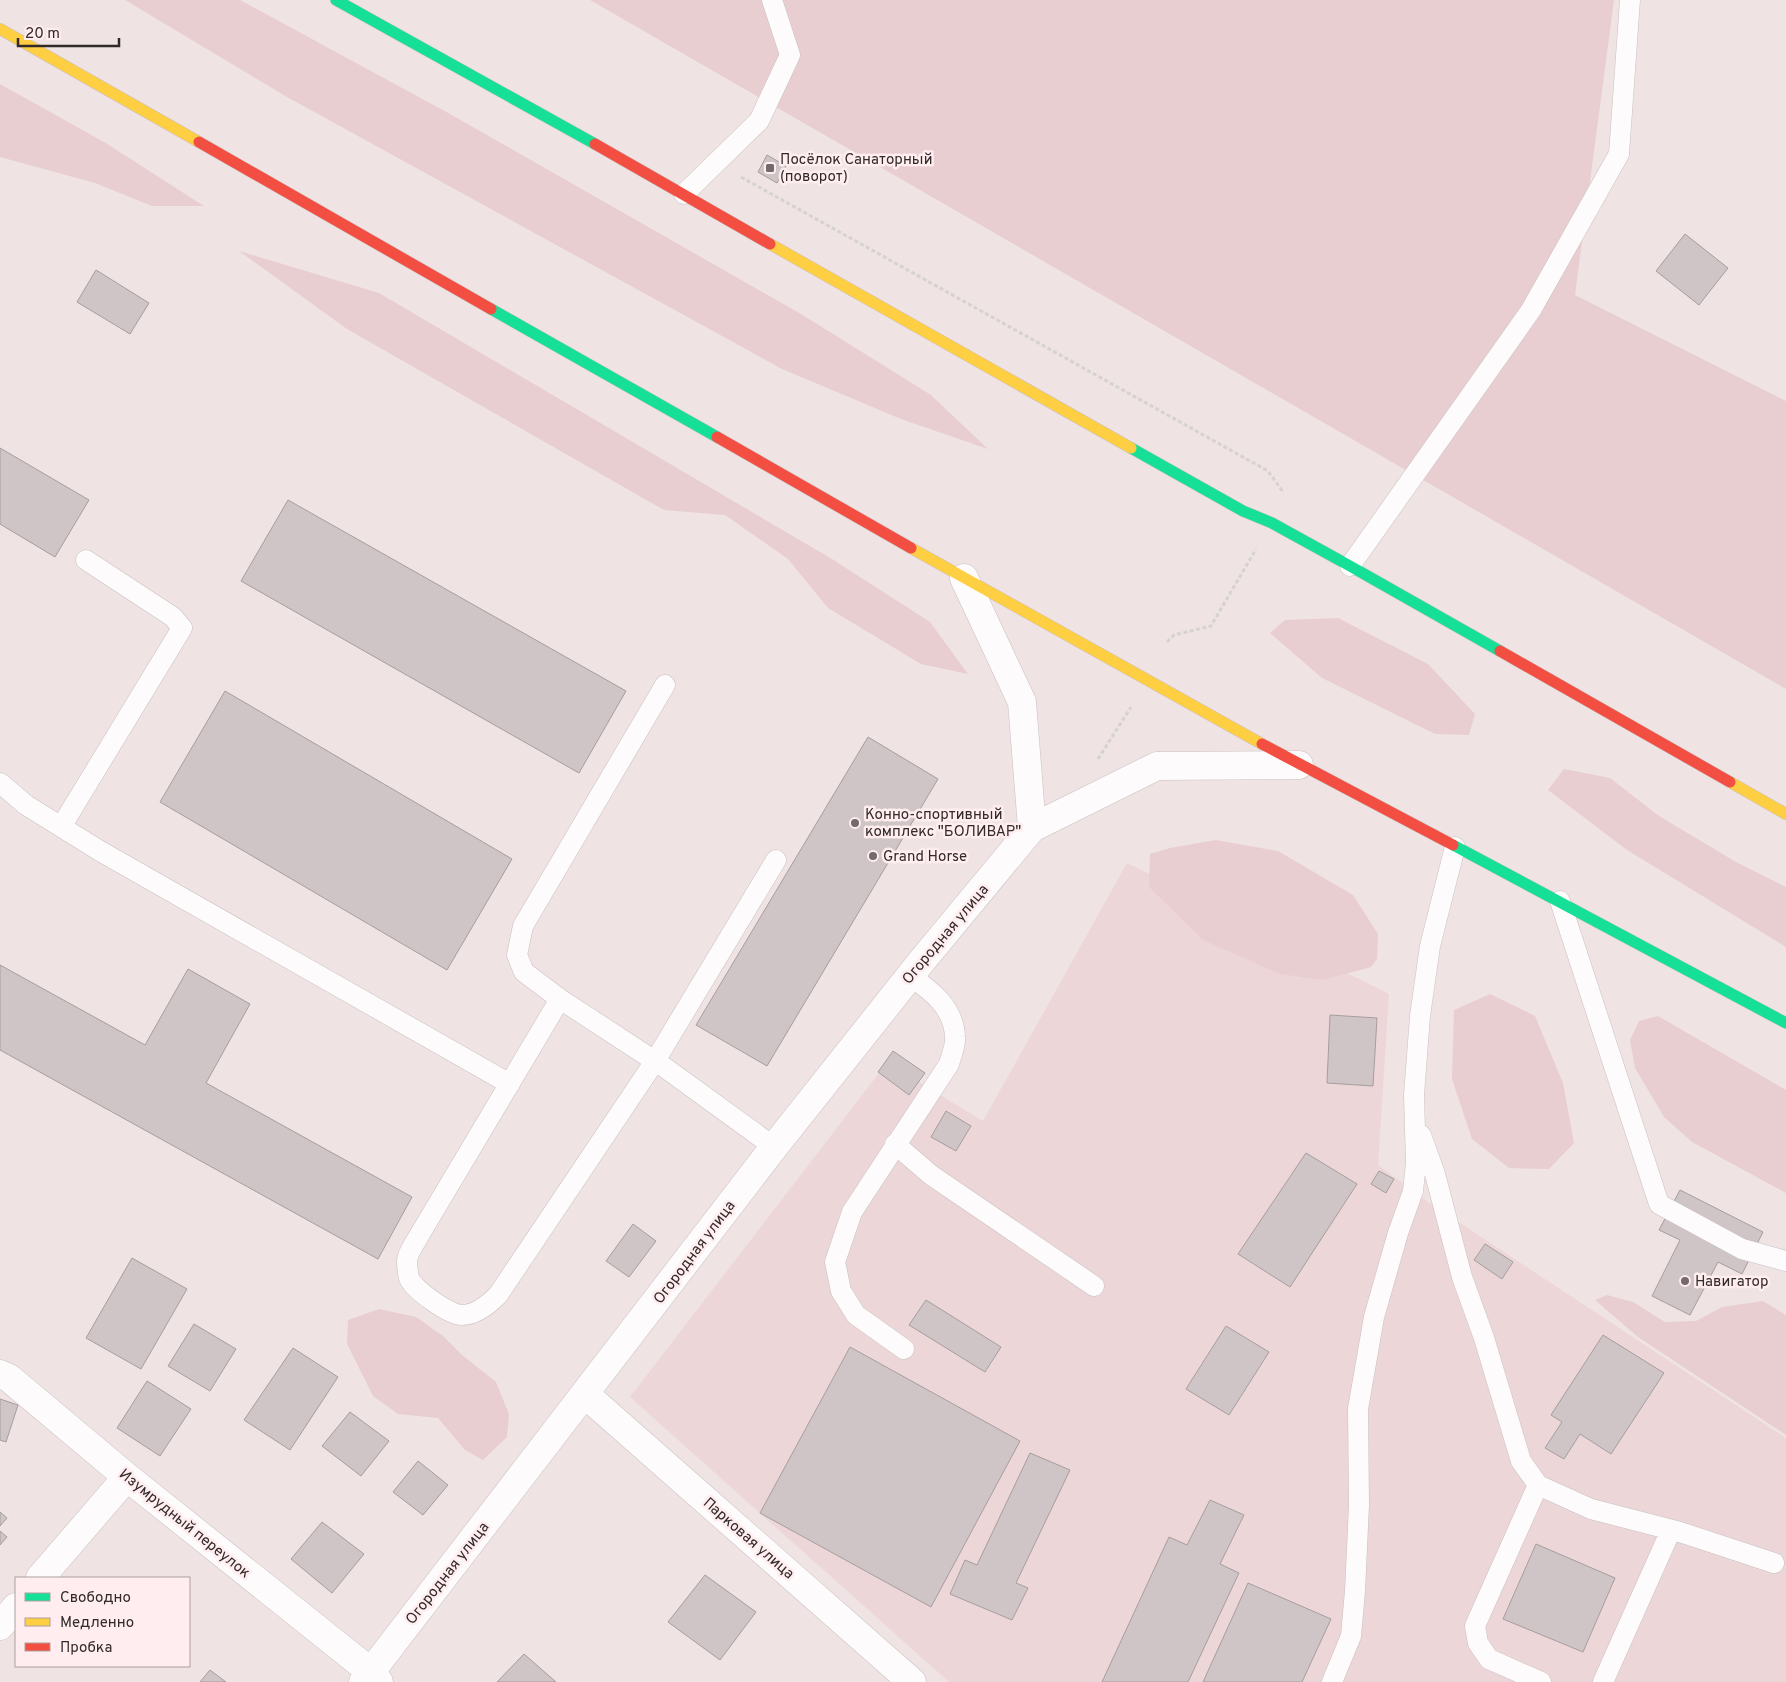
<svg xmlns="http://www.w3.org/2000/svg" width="1786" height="1682" viewBox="0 0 1786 1682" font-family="Overpass,sans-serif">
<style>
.built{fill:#ecd6d8}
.green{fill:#e8ced1}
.building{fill:#cfc5c6;stroke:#a69d9e}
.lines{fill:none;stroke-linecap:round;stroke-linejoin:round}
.lane-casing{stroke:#cac0c1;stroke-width:21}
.street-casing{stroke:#cac0c1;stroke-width:29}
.fast-casing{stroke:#cac0c1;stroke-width:12}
.slow-casing{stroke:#cac0c1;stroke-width:12}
.jam-casing{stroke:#cac0c1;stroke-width:12}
.path{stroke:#d6d2d2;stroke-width:3;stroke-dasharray:4 2.5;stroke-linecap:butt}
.lane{stroke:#fdfbfb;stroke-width:20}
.street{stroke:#fdfbfb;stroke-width:28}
.fast{stroke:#16e098;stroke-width:11}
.slow{stroke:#ffcf43;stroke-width:11}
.jam{stroke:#f24e42;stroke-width:11}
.poi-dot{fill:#746a6b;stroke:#ffedef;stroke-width:2}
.labels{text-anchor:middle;stroke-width:5;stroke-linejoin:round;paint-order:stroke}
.poi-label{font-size:15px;fill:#31292a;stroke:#ffedef;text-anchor:start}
.street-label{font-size:15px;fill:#31292a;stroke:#ffedef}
</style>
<rect width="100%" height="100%" fill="#efe3e4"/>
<path class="built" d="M 1127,863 L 1389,994 L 1378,1165 L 1428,1202 L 1786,1438 L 1786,1682 L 949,1682 L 630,1397 L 879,1073 L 878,1072 L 893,1051 L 925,1073 L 919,1082 L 983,1121 Z"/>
<path class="green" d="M 125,0 L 240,0 L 450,114 L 801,314 L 931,395 L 988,449 L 901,419 L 782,369 L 287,97 Z
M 590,0 L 1614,0 L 1575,295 L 1786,401 L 1786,689 Z
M 0,84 L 104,142 L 204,206 L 152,206 L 95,183 L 0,157 Z
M 239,251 L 379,293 L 832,559 L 930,622 L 968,674 L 921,664 L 828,608 L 788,559 L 725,515 L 664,510 L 347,329 Z
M 1338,618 L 1428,664 L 1475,714 L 1469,735 L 1435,734 L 1322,678 L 1270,633 L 1285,620 Z
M 1564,769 L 1610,778 L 1659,816 L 1736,862 L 1786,887 L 1786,947 L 1627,850 L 1548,790 Z
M 1216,840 L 1278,851 L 1353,895 L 1378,934 L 1377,959 L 1371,967 L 1323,980 L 1280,974 L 1203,940 L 1149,887 L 1150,854 L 1170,848 Z
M 1490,994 L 1535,1016 L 1563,1083 L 1574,1143 L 1549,1169 L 1509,1168 L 1472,1139 L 1452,1079 L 1454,1010 Z
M 1658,1016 L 1786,1090 L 1786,1193 L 1692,1142 L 1664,1117 L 1635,1068 L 1630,1040 L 1639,1021 Z
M 1607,1295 L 1633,1302 L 1665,1322 L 1696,1321 L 1722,1307 L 1763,1301 L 1786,1315 L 1786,1435 L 1638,1337 L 1595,1300 Z
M 379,1309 L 416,1317 L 443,1336 L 462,1355 L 496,1382 L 509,1414 L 507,1437 L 483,1460 L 465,1450 L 438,1418 L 398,1414 L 373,1396 L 347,1344 L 348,1320 Z"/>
<path class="building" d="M 767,155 L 786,166 L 777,183 L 758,172 Z
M 1685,234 L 1728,268 L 1699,305 L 1656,271 Z
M 96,270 L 149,303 L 130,334 L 77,302 Z
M 0,448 L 89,500 L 55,557 L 0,524 Z
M 288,500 L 626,691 L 579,773 L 241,581 Z
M 225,691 L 512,859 L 447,970 L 160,802 Z
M 868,737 L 938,779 L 767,1066 L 696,1025 Z
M 0,965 L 145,1045 L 188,969 L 250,1004 L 206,1083 L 412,1197 L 378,1259 L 0,1050 Z
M 1330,1015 L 1377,1018 L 1373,1086 L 1327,1083 Z
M 893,1051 L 925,1073 L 909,1095 L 878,1072 Z
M 946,1111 L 971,1126 L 956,1151 L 931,1137 Z
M 1306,1153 L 1357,1184 L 1290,1287 L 1238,1254 Z
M 1379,1171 L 1394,1179 L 1386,1193 L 1371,1184 Z
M 1680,1190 L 1763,1232 L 1742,1274 L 1718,1262 L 1690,1315 L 1652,1296 L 1680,1240 L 1659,1230 Z
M 633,1224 L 656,1241 L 629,1277 L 606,1261 Z
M 1485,1244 L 1513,1262 L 1502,1279 L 1474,1260 Z
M 132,1258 L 187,1289 L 141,1369 L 86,1338 Z
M 926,1300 L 1001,1347 L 985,1372 L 909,1325 Z
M 194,1324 L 236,1349 L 210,1391 L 168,1366 Z
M 1226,1326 L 1269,1352 L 1229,1415 L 1186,1389 Z
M 1603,1335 L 1664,1373 L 1611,1454 L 1580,1434 L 1564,1459 L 1545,1448 L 1562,1422 L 1551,1415 Z
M 850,1347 L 1020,1441 L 931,1607 L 760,1513 Z
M 293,1348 L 338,1377 L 290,1450 L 244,1420 Z
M 147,1381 L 191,1409 L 160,1456 L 117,1428 Z
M 0,1399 L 18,1405 L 6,1442 L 0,1440 Z
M 350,1412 L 389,1441 L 361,1476 L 322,1446 Z
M 1030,1453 L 1070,1470 L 1016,1583 L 1028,1588 L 1012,1620 L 950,1594 L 965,1560 L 977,1565 Z
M 418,1461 L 448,1485 L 423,1515 L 393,1492 Z
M 1210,1500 L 1244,1515 L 1220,1564 L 1239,1573 L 1188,1682 L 1102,1682 L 1169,1537 L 1187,1545 Z
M 0,1512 L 7,1518 L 0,1526 Z
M 322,1522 L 364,1554 L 332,1593 L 291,1559 Z
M 0,1531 L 7,1537 L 0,1545 Z
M 1536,1544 L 1615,1578 L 1583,1652 L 1503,1619 Z
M 705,1575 L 756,1612 L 720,1660 L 668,1622 Z
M 1248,1583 L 1331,1619 L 1302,1682 L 1203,1682 Z
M 524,1654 L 556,1682 L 497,1682 Z
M 210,1670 L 226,1682 L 200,1682 Z"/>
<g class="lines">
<defs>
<path id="lane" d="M 684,194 L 759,121 L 790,55 L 772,0
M 1350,566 L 1531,310 L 1619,154 L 1630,0
M 665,685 L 523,926 L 517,955 L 524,972 L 560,999 L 664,1067 L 774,1147
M 0,783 L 26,805 L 100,851 L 510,1084
M 61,827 L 182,628 L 173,617 L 86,560
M 1560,901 L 1659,1204 L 1742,1249 L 1786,1261
M 560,999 L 420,1234 C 416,1242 407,1253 407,1262 C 407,1267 408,1273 409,1278 C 413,1289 449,1315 462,1315 C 476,1315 489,1304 498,1295 L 655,1061 L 776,860
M 1421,1135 L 1435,1174 L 1462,1277 L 1484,1338 L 1521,1461 L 1538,1485 L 1591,1509 L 1680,1532 L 1774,1563
M 895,1144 L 931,1175 L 1094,1286
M 904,1349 L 856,1315 L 841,1291 L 835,1262 L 852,1212 L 949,1064 C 951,1056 956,1046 955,1037 C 954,1008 932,991 910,976
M 1538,1485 L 1475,1626 L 1478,1643 L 1489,1659 L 1541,1682
M 1332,1682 L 1351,1636 L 1355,1591 L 1359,1505 L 1358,1409 L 1374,1317 L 1398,1233 L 1413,1191 L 1416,1163 L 1414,1095 L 1420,1016 L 1430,946 L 1455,847
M 1603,1682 L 1671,1530"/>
<path id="street" d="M 964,578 L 1022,702 L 1032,828
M 0,1374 L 9,1378 L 127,1477 L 371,1672 L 379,1682
M 586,1395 L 912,1682
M 40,1578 L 127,1477
M 0,1626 L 16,1607
M 363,1682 L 774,1147 L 921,962 L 1032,828 L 1157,766 L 1299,765"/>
<path id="fast" d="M 336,0 L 595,144
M 491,309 L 717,437
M 1131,448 L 1243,511 L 1272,523 L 1350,566 L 1500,651
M 1453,845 L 1786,1023"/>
<path id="slow" d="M 0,29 L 199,142
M 770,244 L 1131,448
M 911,548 L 1262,744
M 1730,782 L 1786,814"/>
<path id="jam" d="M 199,142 L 491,309
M 595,144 L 770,244
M 717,437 L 911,548
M 1500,651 L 1730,782
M 1262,744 L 1453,845"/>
</defs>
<use href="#lane" class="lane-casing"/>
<use href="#street" class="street-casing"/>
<use href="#fast" class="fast-casing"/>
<use href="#slow" class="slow-casing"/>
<use href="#jam" class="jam-casing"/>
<path class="path" d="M 741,177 L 1268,471 L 1284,493
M 1167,642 L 1174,635 L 1211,626 L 1256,549
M 1098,759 L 1131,707"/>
<use href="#lane" class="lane"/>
<use href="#street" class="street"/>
<use href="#fast" class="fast"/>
<use href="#slow" class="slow"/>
<use href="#jam" class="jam"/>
</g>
<g class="poi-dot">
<rect x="765" y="163" width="10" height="10" rx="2.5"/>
<circle cx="855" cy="823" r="5"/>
<circle cx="873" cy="856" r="5"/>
<circle cx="1685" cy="1281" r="5"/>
</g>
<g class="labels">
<g class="poi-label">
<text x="780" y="164">Посёлок Санаторный<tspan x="780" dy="17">(поворот)</tspan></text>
<text x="865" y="819">Конно-спортивный<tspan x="865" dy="17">комплекс "БОЛИВАР"</tspan></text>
<text x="883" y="861">Grand Horse</text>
<text x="1695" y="1286">Навигатор</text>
</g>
<g class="street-label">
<text transform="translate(945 934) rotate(-50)" y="5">Огородная улица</text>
<text transform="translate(694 1252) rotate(-53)" y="5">Огородная улица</text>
<text transform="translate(185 1523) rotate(39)" y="5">Изумрудный переулок</text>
<text transform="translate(749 1538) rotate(41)" y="5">Парковая улица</text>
<text transform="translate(447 1573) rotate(-52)" y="5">Огородная улица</text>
</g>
</g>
<rect x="15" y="1577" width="175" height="90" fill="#ffedef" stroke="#ad9fa0"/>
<rect x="25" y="1593" width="25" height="8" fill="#16e098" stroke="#ad9fa0"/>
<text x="60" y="1602" font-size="15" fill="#31292a">Свободно</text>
<rect x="25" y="1618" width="25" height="8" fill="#ffcf43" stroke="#ad9fa0"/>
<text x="60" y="1627" font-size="15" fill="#31292a">Медленно</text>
<rect x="25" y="1643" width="25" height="8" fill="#f24e42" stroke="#ad9fa0"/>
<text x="60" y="1652" font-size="15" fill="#31292a">Пробка</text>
<path d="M18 38v8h101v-8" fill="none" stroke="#31292a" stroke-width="2.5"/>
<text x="25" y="38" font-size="15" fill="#31292a" stroke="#ffedef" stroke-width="4" paint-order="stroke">20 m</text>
</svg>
